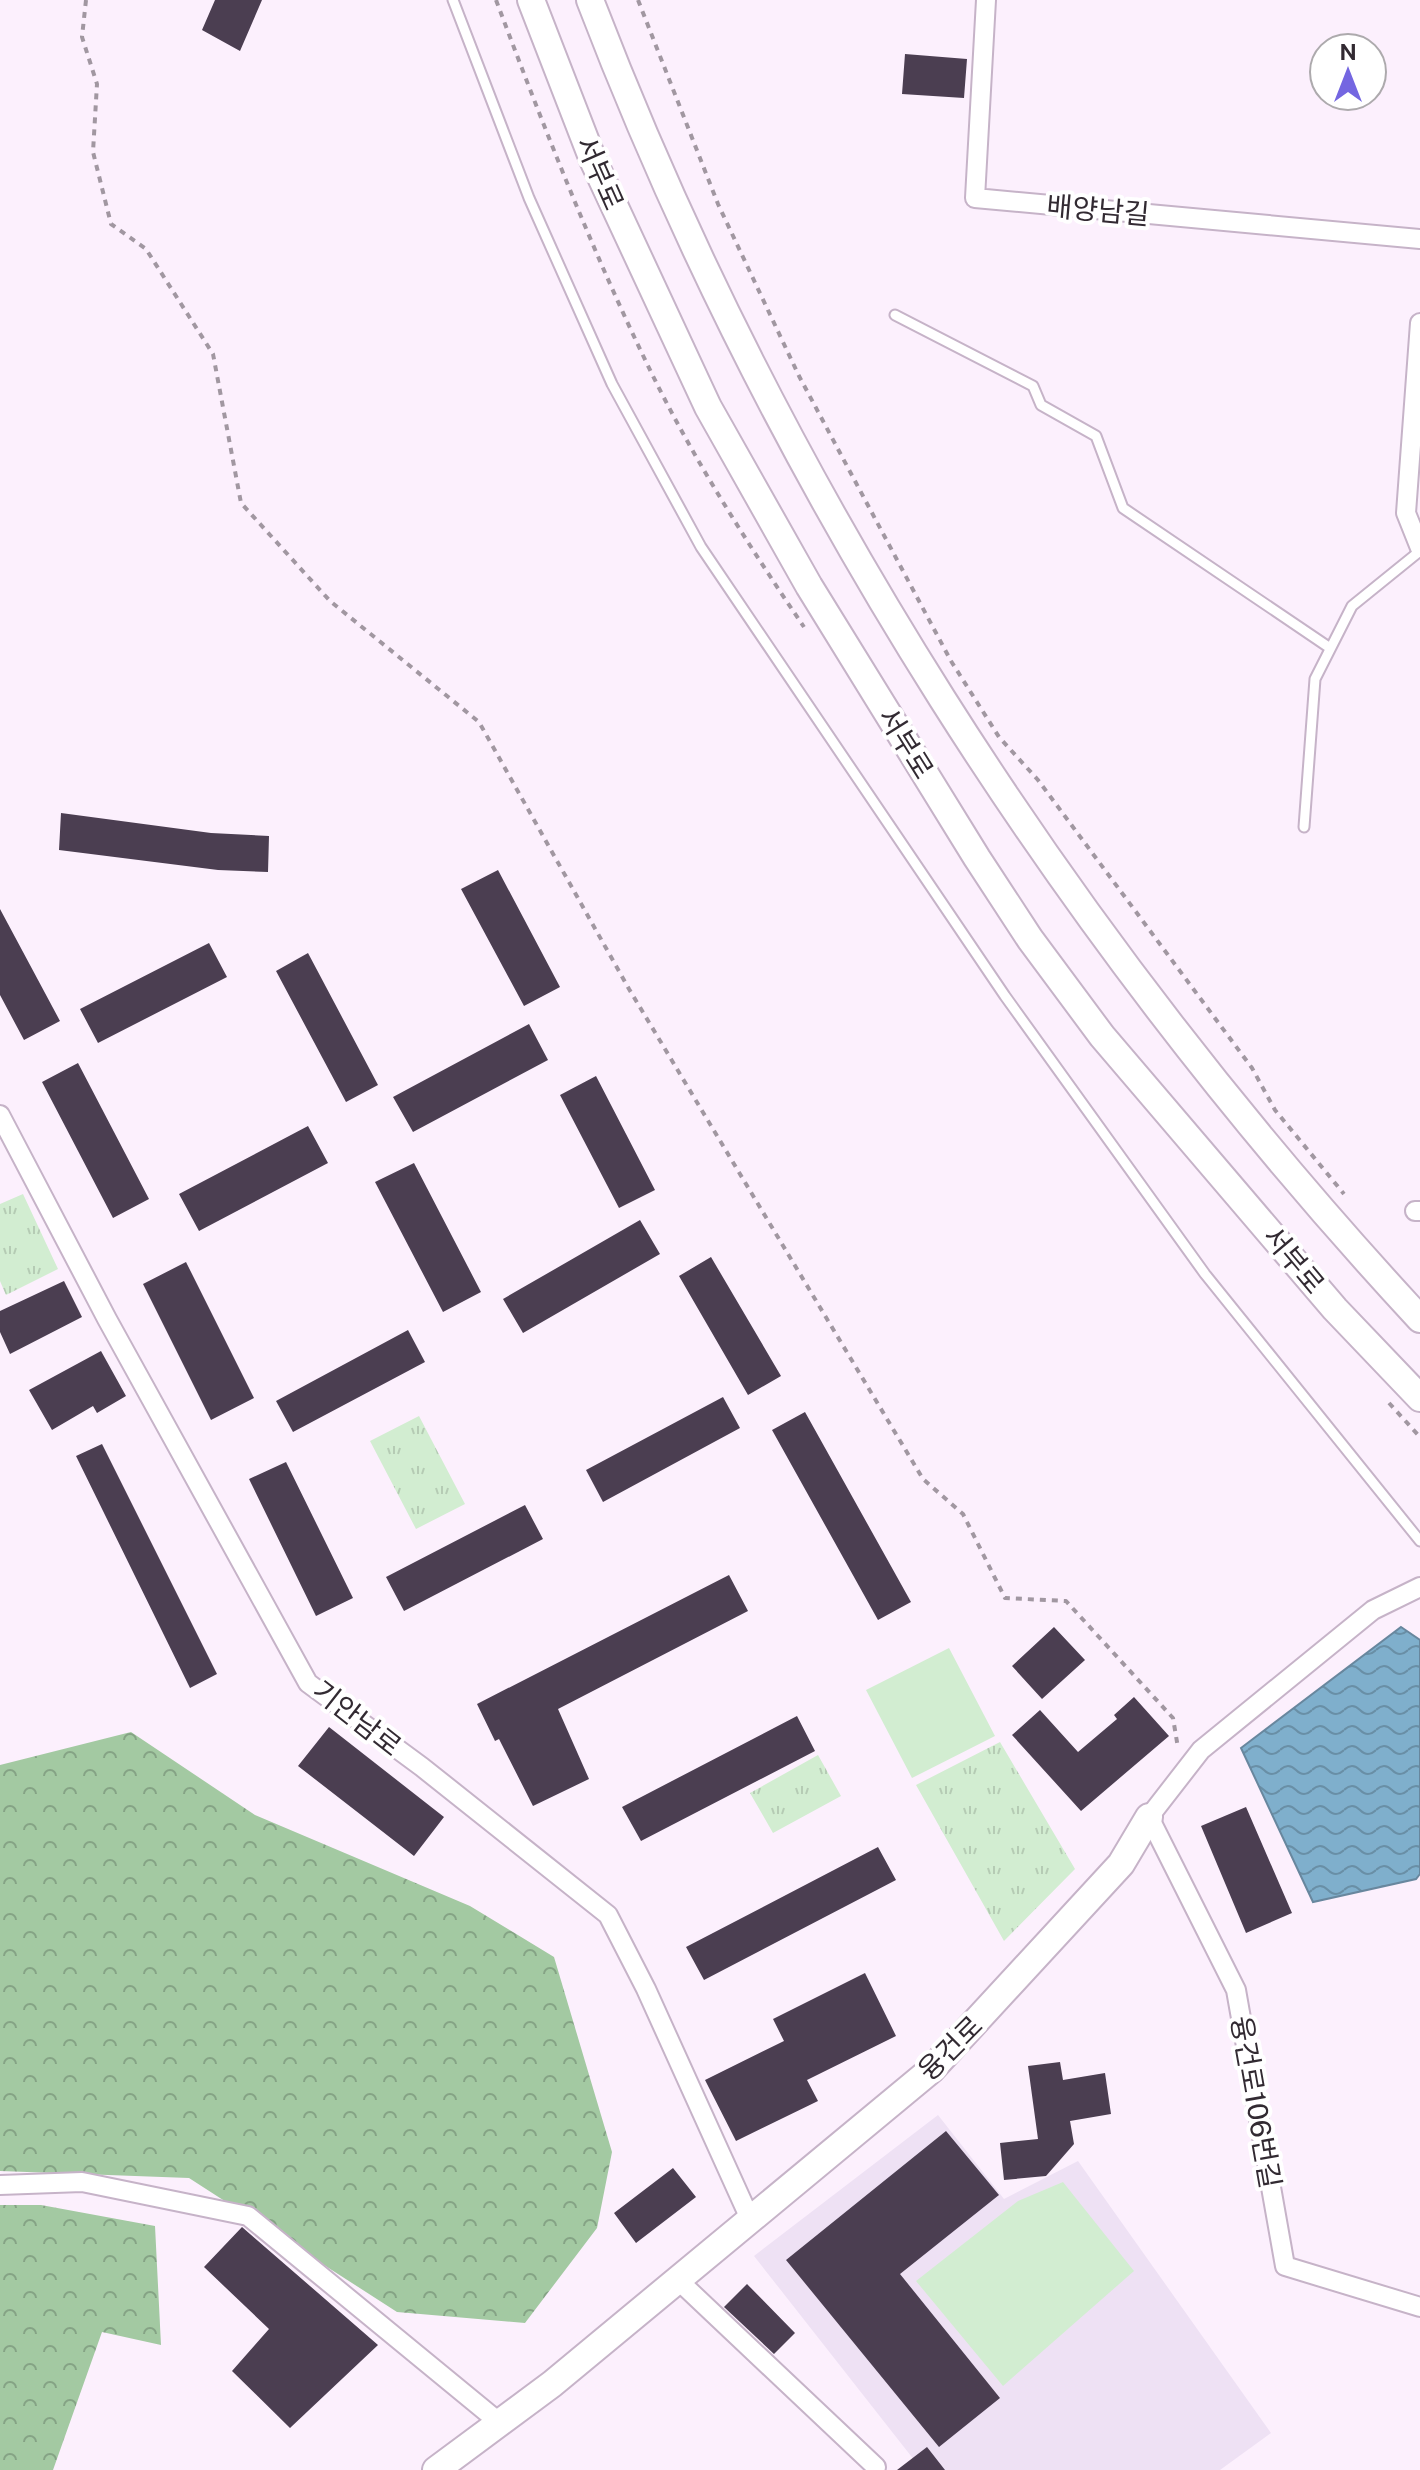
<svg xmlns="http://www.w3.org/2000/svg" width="1420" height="2470" viewBox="0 0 1420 2470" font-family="'Public Sans','Noto Sans KR',sans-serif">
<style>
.education{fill:#eee1f4}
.green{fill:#d2edd1}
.forest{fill:url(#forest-crowns)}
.park{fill:url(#park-tufts)}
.water{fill:url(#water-waves);stroke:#68879e;stroke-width:2}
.building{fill:#4b3e51}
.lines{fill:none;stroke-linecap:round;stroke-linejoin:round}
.lane-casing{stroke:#c6b3c8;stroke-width:13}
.street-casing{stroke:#c6b3c8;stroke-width:22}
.secondary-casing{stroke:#c6b3c8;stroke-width:30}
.path{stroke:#a197a1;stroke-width:4;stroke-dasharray:6 6;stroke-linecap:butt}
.lane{stroke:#fff;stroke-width:9}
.street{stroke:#fff;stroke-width:18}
.secondary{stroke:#fff;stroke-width:26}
.labels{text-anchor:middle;stroke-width:8;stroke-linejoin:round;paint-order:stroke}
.street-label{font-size:28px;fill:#322a32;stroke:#fff}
</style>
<defs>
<pattern id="forest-crowns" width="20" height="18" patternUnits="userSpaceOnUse" patternTransform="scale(2)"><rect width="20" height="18" fill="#a3c9a2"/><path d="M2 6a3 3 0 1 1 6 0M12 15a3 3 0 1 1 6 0" fill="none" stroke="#85a385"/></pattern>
<pattern id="park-tufts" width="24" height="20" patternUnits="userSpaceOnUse" patternTransform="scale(2)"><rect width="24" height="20" fill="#d2edd1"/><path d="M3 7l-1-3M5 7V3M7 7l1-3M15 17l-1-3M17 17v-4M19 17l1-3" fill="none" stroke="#b5cbb4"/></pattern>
<pattern id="water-waves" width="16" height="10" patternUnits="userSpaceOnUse" patternTransform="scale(2)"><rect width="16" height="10" fill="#7fafcc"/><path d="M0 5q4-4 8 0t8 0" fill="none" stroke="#698fa6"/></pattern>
</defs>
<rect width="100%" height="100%" fill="#fcf0fd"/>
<path class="education" d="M 938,2115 L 1004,2199 L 1078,2161 L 1271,2433 L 1220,2470 L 922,2470 L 754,2256 Z"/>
<path class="green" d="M 949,1648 L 995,1736 L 912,1778 L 866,1690 Z
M 1063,2182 L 1134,2271 L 1003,2386 L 916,2281 L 1018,2201 Z"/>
<path class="forest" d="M 131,1732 L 255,1815 L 470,1906 L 554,1957 L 612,2152 L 597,2228 L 525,2323 L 397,2312 L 189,2178 L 0,2171 L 0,1765 Z
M 0,2205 L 41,2205 L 155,2226 L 161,2345 L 102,2332 L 53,2470 L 0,2470 Z"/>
<path class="park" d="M 23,1194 L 58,1269 L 6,1295 L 0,1281 L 0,1204 Z
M 419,1416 L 465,1504 L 416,1529 L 370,1441 Z
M 1000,1742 L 1075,1869 L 1004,1941 L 916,1785 Z
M 818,1755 L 841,1796 L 773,1833 L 750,1793 Z"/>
<path class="water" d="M 1401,1627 L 1420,1640 L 1420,1874 L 1416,1879 L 1313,1902 L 1241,1748 Z"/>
<path class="building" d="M 215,0 L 262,0 L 240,51 L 202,30 Z
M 905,54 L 967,59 L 964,98 L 902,94 Z
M 61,813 L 211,833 L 269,836 L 268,872 L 218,870 L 59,850 Z
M 498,870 L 560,987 L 524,1006 L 461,889 Z
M 0,909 L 60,1021 L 24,1040 L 0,995 Z
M 209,943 L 227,977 L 98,1043 L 80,1009 Z
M 308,953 L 378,1085 L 346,1102 L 276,971 Z
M 529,1024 L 548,1060 L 413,1132 L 393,1097 Z
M 78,1063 L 149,1199 L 113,1218 L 42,1082 Z
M 596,1076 L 655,1190 L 619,1208 L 560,1095 Z
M 308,1126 L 328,1163 L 199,1231 L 179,1194 Z
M 414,1163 L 481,1292 L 443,1312 L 375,1182 Z
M 640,1220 L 660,1254 L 523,1333 L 503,1299 Z
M 711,1257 L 781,1376 L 748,1395 L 679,1276 Z
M 186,1262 L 254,1398 L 211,1420 L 143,1284 Z
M 64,1281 L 82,1317 L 10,1354 L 0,1332 L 0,1311 Z
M 408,1330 L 425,1362 L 293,1432 L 276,1401 Z
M 101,1351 L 126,1396 L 97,1413 L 93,1406 L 52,1430 L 29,1390 Z
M 723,1397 L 740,1428 L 603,1502 L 586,1470 Z
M 805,1412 L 911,1602 L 878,1620 L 772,1430 Z
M 102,1444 L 217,1674 L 190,1688 L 76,1456 Z
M 286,1462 L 353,1598 L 316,1616 L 249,1479 Z
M 525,1505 L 543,1539 L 404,1611 L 386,1577 Z
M 729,1575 L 748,1611 L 558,1709 L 589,1779 L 533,1806 L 499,1739 L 495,1741 L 477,1704 Z
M 1054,1627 L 1085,1660 L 1042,1699 L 1012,1666 Z
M 1134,1697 L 1169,1736 L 1081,1811 L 1012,1735 L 1040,1710 L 1078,1752 L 1117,1719 L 1114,1715 Z
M 797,1716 L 815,1751 L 641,1841 L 622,1807 Z
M 329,1727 L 444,1817 L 414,1856 L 298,1766 Z
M 1246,1807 L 1292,1913 L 1246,1933 L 1201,1826 Z
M 878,1847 L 896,1880 L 704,1980 L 686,1947 Z
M 865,1973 L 896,2036 L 807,2080 L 818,2101 L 736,2141 L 705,2080 L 784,2041 L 773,2019 Z
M 1060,2062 L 1063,2080 L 1105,2073 L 1111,2114 L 1070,2121 L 1074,2144 L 1046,2176 L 1004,2180 L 1000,2143 L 1038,2139 L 1028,2066 Z
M 946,2131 L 999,2195 L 900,2274 L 1000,2398 L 939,2447 L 786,2260 Z
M 673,2168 L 696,2197 L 636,2243 L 614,2213 Z
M 242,2227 L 378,2345 L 290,2428 L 232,2371 L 269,2329 L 204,2267 Z
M 747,2284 L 795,2333 L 774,2354 L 724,2307 Z
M 927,2447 L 945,2470 L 897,2470 Z"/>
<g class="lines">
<defs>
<path id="lane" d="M 453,0 L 529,198 L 612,384 L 701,547 L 1005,996 L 1205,1274 L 1420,1541
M 895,315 L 1033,386 L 1041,405 L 1096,436 L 1123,508 L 1330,648
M 1304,827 L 1315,679 L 1352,606 L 1420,551"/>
<path id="street" d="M 986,0 L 975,198 L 1420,239
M 1420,323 L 1406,513 L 1420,548
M 0,1115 L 107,1319 L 308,1683 L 422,1767 L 608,1915 L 646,1989 L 751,2221
M 1415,1211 L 1420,1211
M 1420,1587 L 1373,1610 L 1201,1750 L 1149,1817 L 1236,1990 L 1285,2266 L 1420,2307
M 0,2185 L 82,2182 L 248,2216 L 500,2423
M 679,2281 L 876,2467"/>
<path id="secondary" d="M 531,0 L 593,160 L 708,407 L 809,586 L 977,858 L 1030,939 L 1102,1036 L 1335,1309 L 1420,1398
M 590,0 C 776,486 1067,938 1420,1319
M 436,2470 L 552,2384 L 931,2070 L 1121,1864 L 1149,1817"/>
</defs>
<use href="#lane" class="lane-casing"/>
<use href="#street" class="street-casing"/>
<use href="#secondary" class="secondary-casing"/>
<path class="path" d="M 86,0 L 82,37 L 97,84 L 93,152 L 111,224 L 146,249 L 213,354 L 241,503 L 330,601 L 479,722 L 629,989 L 923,1479 L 963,1514 L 1005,1598 L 1066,1601 L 1173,1718 L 1178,1748
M 496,0 C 543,125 592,251 651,372 C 694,460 749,546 804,627
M 638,0 L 718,204 L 799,376 L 951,661 L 999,737 L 1038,780 L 1252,1068 L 1275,1110 L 1344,1194
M 1389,1403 L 1420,1437"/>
<use href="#lane" class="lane"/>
<use href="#street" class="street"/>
<use href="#secondary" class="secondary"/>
</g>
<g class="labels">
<g class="street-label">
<text transform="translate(600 173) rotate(66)" y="10">서부로</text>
<text transform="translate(1098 210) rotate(5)" y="10">배양남길</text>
<text transform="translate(906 743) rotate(58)" y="10">서부로</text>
<text transform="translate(1294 1260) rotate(50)" y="10">서부로</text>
<text transform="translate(357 1718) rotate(38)" y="10">기안남로</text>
<text transform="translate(950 2048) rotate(-45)" y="10">융건로</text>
<text transform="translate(1256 2102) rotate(80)" y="10">융건로106번길</text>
</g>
</g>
<g transform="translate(1348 72)"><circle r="38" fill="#ffffff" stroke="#adaaad" stroke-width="2"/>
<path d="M0-6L14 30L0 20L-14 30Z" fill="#7466e1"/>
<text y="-12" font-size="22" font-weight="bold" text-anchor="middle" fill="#322a32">N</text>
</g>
</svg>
